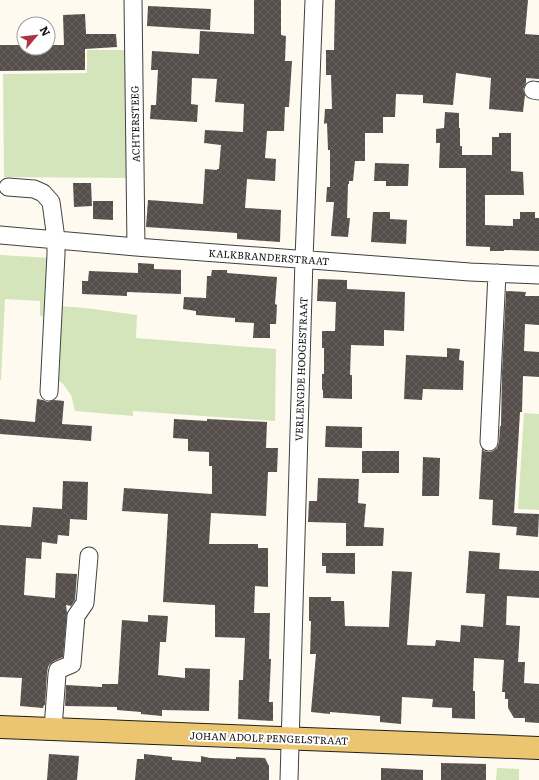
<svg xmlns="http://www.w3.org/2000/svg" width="539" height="780" viewBox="0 0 539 780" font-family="Literata,serif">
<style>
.grass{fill:#d4e5bc}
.building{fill:url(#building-cross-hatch)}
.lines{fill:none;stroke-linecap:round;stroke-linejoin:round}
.minor-casing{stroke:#404040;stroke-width:19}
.major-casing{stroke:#1e1e1e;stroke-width:24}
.minor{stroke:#fff;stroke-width:17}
.major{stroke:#ecc571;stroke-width:22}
.labels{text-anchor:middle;stroke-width:4;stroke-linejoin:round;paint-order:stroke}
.street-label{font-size:10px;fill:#0d0d0d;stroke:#fff}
</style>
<defs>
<pattern id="building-cross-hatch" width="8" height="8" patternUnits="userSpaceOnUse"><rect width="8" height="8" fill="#554e4b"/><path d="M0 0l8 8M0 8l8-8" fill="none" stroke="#686360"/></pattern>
</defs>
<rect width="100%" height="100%" fill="#fefaef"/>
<path class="grass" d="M 87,50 L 125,50 L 128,178 L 4,177 L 3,74 L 87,73 Z
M 0,255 L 51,258 L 49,317 L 40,316 L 40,301 L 5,299 L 1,380 L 0,380 Z
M 57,306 L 86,308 L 137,315 L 136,338 L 276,349 L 275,421 L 133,411 L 133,416 L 75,411 L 71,395 L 63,384 L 53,376 Z
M 524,413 L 539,414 L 539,510 L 518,509 Z
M 497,768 L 519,769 L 519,780 L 496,780 Z"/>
<path class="building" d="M 254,0 L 281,0 L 281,35 L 286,36 L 285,61 L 292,61 L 289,107 L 285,107 L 284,131 L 267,131 L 265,158 L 276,159 L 275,181 L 247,179 L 245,208 L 281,210 L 280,242 L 237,239 L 237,233 L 146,227 L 148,200 L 203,204 L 205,169 L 217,170 L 217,169 L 219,169 L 221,145 L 204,143 L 205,130 L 243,132 L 244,104 L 215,102 L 217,79 L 192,78 L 191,104 L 198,105 L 197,122 L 150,119 L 151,105 L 156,105 L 158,70 L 151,70 L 152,51 L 199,54 L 200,31 L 254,34 Z
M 335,0 L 528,0 L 525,34 L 539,35 L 539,79 L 526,78 L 526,83 L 523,89 L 525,95 L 523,112 L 489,109 L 491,78 L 456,73 L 453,105 L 423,103 L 423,95 L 396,94 L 395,117 L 383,117 L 383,133 L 365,133 L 365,161 L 355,161 L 353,181 L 349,181 L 349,184 L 348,184 L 347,218 L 350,218 L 348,237 L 331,236 L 334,202 L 326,202 L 327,187 L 330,187 L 330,150 L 328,150 L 327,123 L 324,124 L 325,109 L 332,109 L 331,75 L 326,75 L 326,50 L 334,50 Z
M 148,6 L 211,9 L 210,30 L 147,26 Z
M 85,14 L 86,34 L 116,34 L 117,47 L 85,49 L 85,70 L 0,71 L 0,45 L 24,45 L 24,48 L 48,48 L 48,45 L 64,45 L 63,15 Z
M 445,112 L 459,113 L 459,128 L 460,128 L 460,146 L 462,146 L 462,155 L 492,155 L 492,137 L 499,137 L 499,133 L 511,133 L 511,171 L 523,172 L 524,195 L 485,195 L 485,225 L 513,226 L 513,219 L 520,219 L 520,212 L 535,212 L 535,218 L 539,218 L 539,251 L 504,250 L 504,251 L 490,251 L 490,247 L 466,246 L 466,168 L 439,168 L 440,143 L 436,143 L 436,129 L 444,128 Z
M 375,163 L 409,164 L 408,186 L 386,186 L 386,181 L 374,181 Z
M 73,183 L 91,183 L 92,206 L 74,207 Z
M 93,201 L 113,201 L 113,220 L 93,219 Z
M 373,212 L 390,212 L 390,219 L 407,220 L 406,244 L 371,242 Z
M 138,263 L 154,264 L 154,269 L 181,270 L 181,294 L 127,292 L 127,296 L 82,294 L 82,281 L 88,281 L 89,271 L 138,273 Z
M 212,270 L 227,270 L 227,273 L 277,277 L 275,304 L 277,305 L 276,324 L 270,324 L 270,338 L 253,338 L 254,323 L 235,322 L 235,318 L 196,315 L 196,311 L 183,309 L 184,297 L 206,298 L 207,276 L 211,276 Z
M 318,279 L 347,280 L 347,289 L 405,292 L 404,331 L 384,330 L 384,346 L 351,345 L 350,375 L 352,375 L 352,399 L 323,398 L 323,390 L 322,390 L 322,374 L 324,374 L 324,348 L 322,348 L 322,331 L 335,331 L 336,302 L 317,301 Z
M 506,291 L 526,292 L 525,296 L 539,296 L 539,325 L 525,324 L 524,351 L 539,352 L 539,377 L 523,376 L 522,412 L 520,412 L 514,513 L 539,514 L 538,537 L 516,535 L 517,527 L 492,525 L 493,500 L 479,499 L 482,448 L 484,451 L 489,452 L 493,451 L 497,448 L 499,442 L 500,426 L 501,426 L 502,373 Z
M 447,348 L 460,349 L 459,360 L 464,361 L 463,390 L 423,389 L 422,400 L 404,399 L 406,355 L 447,357 Z
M 37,399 L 43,400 L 48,402 L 54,400 L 64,401 L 62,424 L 92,426 L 91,441 L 0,434 L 0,419 L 35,422 Z
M 174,419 L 207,421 L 207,419 L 267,422 L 266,448 L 278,448 L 277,472 L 268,472 L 266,516 L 211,513 L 209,544 L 258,544 L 258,548 L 268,548 L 268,587 L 255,586 L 254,613 L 270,613 L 269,659 L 271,659 L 269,702 L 273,702 L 273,721 L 238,719 L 239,680 L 243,680 L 245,638 L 215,637 L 215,605 L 163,602 L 168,514 L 122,511 L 124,488 L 212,494 L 212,466 L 209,466 L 209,452 L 188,451 L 188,439 L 173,438 Z
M 326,426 L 362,427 L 362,448 L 325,447 Z
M 362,451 L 399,451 L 399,473 L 362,473 Z
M 423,457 L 440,458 L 439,496 L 422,496 Z
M 318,478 L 359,479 L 358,503 L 366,504 L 364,527 L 384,528 L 383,546 L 346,546 L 346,523 L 308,522 L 309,501 L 317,501 Z
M 63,481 L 88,482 L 87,520 L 70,519 L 69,536 L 58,535 L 57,544 L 42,542 L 41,559 L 26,558 L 24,595 L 55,598 L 56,573 L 77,574 L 75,600 L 71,606 L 66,605 L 67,613 L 63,657 L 54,661 L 50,664 L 48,667 L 47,673 L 45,705 L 44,705 L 43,708 L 20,706 L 22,678 L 0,677 L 0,525 L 31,527 L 33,507 L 62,509 Z
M 469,551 L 500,553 L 499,569 L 539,571 L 539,598 L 507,596 L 506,625 L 520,626 L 518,662 L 525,662 L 524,683 L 539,684 L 539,723 L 525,722 L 525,718 L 514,718 L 508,708 L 508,699 L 505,699 L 505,692 L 502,692 L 504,660 L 474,658 L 473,691 L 475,691 L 475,719 L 452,718 L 452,708 L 432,707 L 433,699 L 402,697 L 401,724 L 380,722 L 380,716 L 330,712 L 330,714 L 311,712 L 316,654 L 310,654 L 311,621 L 309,621 L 309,597 L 331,597 L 331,601 L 344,601 L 345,626 L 389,627 L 392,571 L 412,572 L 407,645 L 435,646 L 436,640 L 460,642 L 461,625 L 483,627 L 485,594 L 466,593 Z
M 322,553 L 355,553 L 355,574 L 326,573 L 326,566 L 322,566 Z
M 148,615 L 168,616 L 166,642 L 160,642 L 158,675 L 185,678 L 185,668 L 210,669 L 209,711 L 162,710 L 162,716 L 141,714 L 141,712 L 117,710 L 117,707 L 65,706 L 66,685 L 102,687 L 102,684 L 118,684 L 122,620 L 148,622 Z
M 49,754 L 79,756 L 77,780 L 47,780 Z
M 144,754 L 172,757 L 172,760 L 201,762 L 201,756 L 210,758 L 236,759 L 236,757 L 265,758 L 269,766 L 269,780 L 135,780 L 137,759 L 144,759 Z
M 441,763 L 486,764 L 486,780 L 441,780 Z
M 381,768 L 423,770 L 423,780 L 381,780 Z"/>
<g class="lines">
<defs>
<path id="minor" d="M 133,0 L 136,247
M 533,90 L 539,91
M 8,187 L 34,189 L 43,193 L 51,202 L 56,239 L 56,254 L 49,392
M 0,235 L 136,247 L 470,272 L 539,275
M 489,442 L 497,273
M 53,729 L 57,674 L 58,670 L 72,664 L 76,616 L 85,603 L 89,556
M 289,780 L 304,259 L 314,0"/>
<path id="major" d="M 0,727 L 539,748"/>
</defs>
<use href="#minor" class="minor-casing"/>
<use href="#major" class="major-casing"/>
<use href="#minor" class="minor"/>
<use href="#major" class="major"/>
</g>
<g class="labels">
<g class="street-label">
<text transform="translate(135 124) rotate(-91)" y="4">ACHTERSTEEG</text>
<text transform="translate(269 257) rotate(4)" y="4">KALKBRANDERSTRAAT</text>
<text transform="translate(301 369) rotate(-88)" y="4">VERLENGDE HOOGESTRAAT</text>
<text transform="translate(269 738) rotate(2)" y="4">JOHAN ADOLF PENGELSTRAAT</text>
</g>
</g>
<g transform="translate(36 36) rotate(62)"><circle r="19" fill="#ffffff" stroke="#9e9e9e"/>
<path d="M0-3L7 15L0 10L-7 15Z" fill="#b13241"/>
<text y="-6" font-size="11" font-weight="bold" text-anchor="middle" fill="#0d0d0d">N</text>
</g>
</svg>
